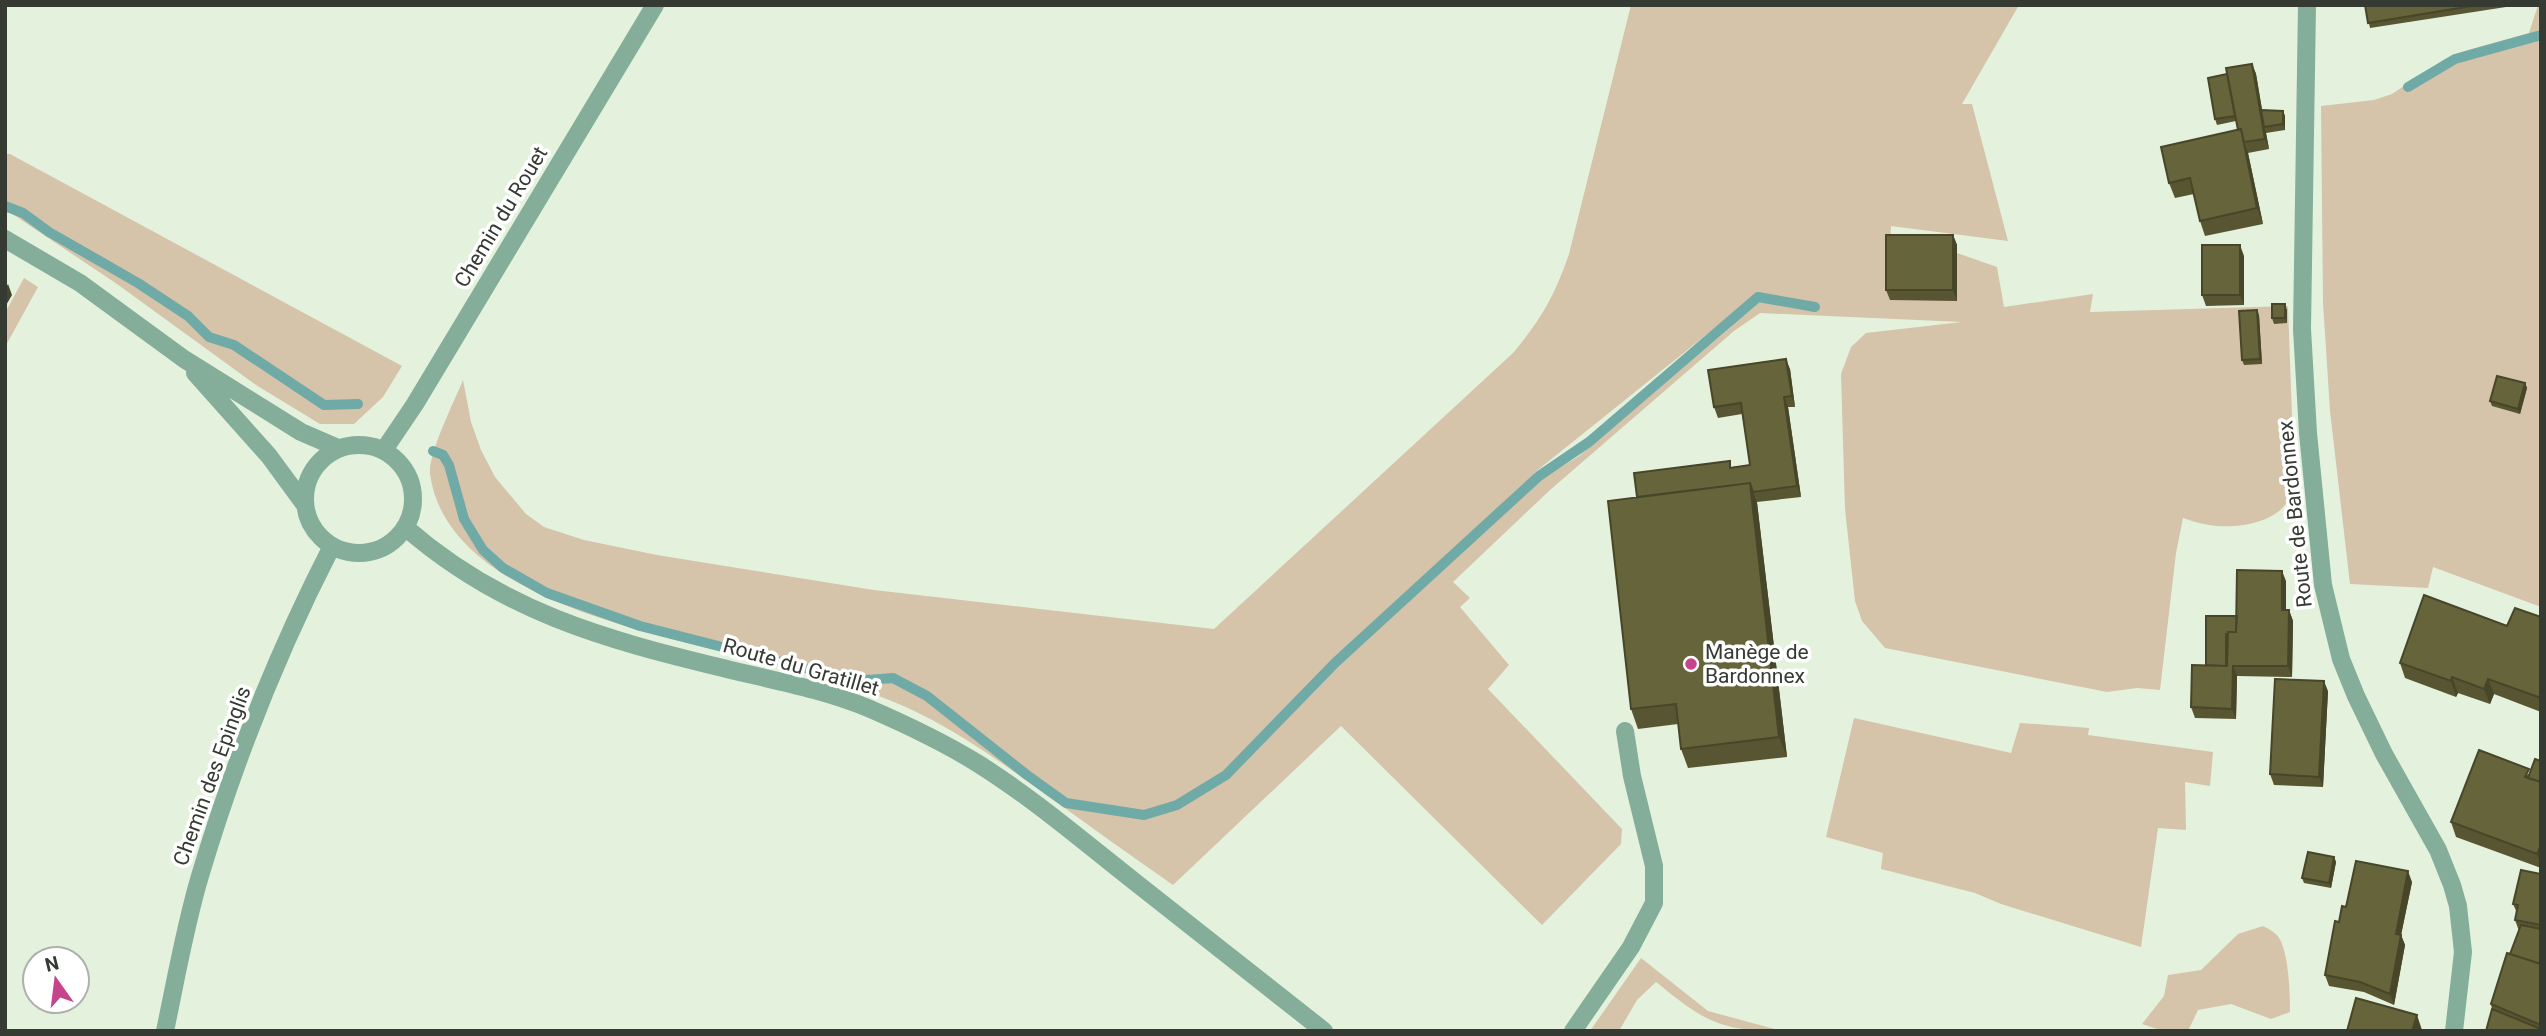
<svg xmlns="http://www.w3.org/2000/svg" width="2546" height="1036" viewBox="0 0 2546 1036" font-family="Roboto,sans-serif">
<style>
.green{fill:#d5c3aa;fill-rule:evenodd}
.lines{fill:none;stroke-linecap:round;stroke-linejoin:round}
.stream{stroke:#70aaa7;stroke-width:10}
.minor{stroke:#84ae99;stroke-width:18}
.wall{fill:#585632}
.shaded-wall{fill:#474629}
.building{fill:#66643a;stroke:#474629;stroke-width:2}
.poi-dot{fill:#c6448b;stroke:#fff;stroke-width:2.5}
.labels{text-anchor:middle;stroke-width:7;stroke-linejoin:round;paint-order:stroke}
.street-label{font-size:21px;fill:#353a32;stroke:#fff}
.poi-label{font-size:21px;fill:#353a32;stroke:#fff;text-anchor:start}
</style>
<rect width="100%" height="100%" fill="#e4f2dd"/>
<path class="green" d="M 1631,5 L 2019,5 L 1962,104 L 1972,104 L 2008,241 L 1891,226 L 1890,245 L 1957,301 L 1957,253 L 1997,267 L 2004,307 L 2093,294 L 2090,312 L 2288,306 L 2294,472 C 2293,480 2293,492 2289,499 C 2276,525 2230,530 2204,524 C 2197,523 2190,520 2183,518 L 2176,553 L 2160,690 L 2137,688 L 2107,692 L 1885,648 L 1862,621 L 1855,601 L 1845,509 L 1841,374 L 1851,347 L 1866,333 L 1962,322 L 1760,313 L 1734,331 L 1550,490 L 1453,582 L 1470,598 L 1460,607 L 1509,665 L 1488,689 L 1622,829 L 1621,844 L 1542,925 L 1341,726 L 1173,885 C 1131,856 1090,826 1048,796 C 998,760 947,723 889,700 C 838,680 785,668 732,654 C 638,630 446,593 430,474 C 428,454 454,402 463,380 L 471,422 L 481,450 L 495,477 L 526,514 L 544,527 L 584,540 L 657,555 L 874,590 L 1214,629 L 1513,353 C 1542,318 1554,297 1569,254 ZM 1726,319 L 1731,327 L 1579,456 L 1541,480 L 1534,473 Z
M 2538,5 L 2541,5 L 2541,607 L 2433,567 L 2428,588 L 2350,584 L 2330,411 L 2323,303 L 2321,106 L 2374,100 L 2392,94 L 2445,59 L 2468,50 L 2529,33 Z
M 5,154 L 10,154 L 402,366 L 383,397 L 354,424 L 320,424 L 256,385 L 117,284 L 5,209 Z
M 24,278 L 38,287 L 5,347 L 5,313 Z
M 1854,718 L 2011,753 L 2020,723 L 2089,728 L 2088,735 L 2213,752 L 2210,786 L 2185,782 L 2186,830 L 2158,828 L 2141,947 L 2001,904 L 1975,893 L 1881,869 L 1883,853 L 1826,837 Z
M 2263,926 C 2267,928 2273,931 2277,935 C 2289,949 2290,994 2290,1012 L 2271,1019 L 2231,1004 L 2198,1010 L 2188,1031 L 2163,1031 L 2142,1024 L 2164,996 L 2168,975 L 2201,970 L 2238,934 Z
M 1641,958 L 1708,1011 L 1782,1031 C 1719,1031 1704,1021 1656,982 L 1637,1000 L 1619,1031 L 1590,1031 Z"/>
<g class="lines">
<path class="stream" d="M 2408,87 L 2455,59 L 2541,35
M 5,206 L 23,213 L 49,232 L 138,283 L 188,316 L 209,337 L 234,345 L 324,405 L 358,404
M 433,451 L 443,455 L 449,465 L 464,519 L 483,550 L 503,568 L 547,593 L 640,626 L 816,671 L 868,680 L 893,678 L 927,696 L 1027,775 L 1066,803 L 1144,815 L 1177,805 L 1226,775 L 1335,663 L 1539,476 L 1589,442 L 1758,297 L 1815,307"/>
<path class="minor" d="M 2307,5 L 2302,329 L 2308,433 L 2323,585 L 2341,659 L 2356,696 L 2384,754 L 2438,850 L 2452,885 L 2458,906 L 2463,952 L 2454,1031
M 5,239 L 80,283 L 184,359 L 301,432 L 338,448
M 195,373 L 269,456 L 305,505
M305 499a54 54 0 1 1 108 0a54 54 0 1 1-108 0Z
M 384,450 L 415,404 L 655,5
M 405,527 C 501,611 603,639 723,668 C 771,680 822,689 868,708 C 905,724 943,742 977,763 C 1033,798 1084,842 1135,882 C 1198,932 1261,981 1324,1031
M 165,1031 C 176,979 185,926 200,876 C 234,762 278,651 332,546
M 1573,1031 L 1631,947 L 1654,903 L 1654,866 L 1632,776 L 1625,731"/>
</g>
<path class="wall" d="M 2365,5 L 2506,5 L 2506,7 L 2370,28 Z
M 2252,64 L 2256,74 L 2262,110 L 2283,111 L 2285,116 L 2285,130 L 2266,133 L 2269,149 L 2248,153 L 2263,224 L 2205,236 L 2200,221 L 2194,194 L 2175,198 L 2169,183 L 2238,130 L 2236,121 L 2217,125 L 2215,119 L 2227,74 Z
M 1953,235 L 1957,245 L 1957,301 L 1890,300 L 1886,290 Z
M 2244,256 L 2244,305 L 2206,306 L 2202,295 Z
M 2287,310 L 2287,323 L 2274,324 L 2272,318 Z
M 2259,315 L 2262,364 L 2244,365 L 2242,360 Z
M 1790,369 L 1795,407 L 1788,407 L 1801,497 L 1757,502 L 1787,757 L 1688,768 L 1681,749 L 1678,724 L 1638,729 L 1631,709 L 1637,497 L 1732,467 L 1750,465 L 1742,414 L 1718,418 L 1714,407 Z
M 2525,383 L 2527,388 L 2520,414 L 2492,406 L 2490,401 Z
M 2286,581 L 2286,610 L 2289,610 L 2293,621 L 2292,677 L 2237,676 L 2236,719 L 2195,718 L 2191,707 L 2206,665 L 2237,616 Z
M 2541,617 L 2541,712 L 2494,694 L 2490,704 L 2458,693 L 2456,697 L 2405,678 L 2400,663 L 2507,626 Z
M 2328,691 L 2323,787 L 2274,785 L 2270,774 Z
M 2541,761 L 2541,868 L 2456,837 L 2451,822 L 2530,773 Z
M 2334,857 L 2336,862 L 2331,888 L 2304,883 L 2302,878 Z
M 2541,874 L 2541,1031 L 2492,1009 L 2491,1004 L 2519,931 L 2515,920 L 2517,913 L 2513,904 Z
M 2412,882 L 2401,935 L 2405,945 L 2394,1005 L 2364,992 L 2329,986 L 2325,975 L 2339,922 L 2346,907 Z"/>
<path class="shaded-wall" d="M 2252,64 L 2256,74 L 2265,127 L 2264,127 L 2266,133 L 2269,149 L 2265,139 Z
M 2283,111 L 2285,116 L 2285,130 L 2283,124 Z
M 2244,142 L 2248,153 L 2263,224 L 2257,208 Z
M 1953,235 L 1957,245 L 1957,301 L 1953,290 Z
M 2240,245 L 2244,256 L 2244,305 L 2240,295 Z
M 8,284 L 12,295 L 5,307 L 5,289 Z
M 2285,304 L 2287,310 L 2287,323 L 2285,318 Z
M 2257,310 L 2259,315 L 2262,364 L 2260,359 Z
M 1786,359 L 1790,369 L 1795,407 L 1792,396 Z
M 2525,383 L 2527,388 L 2520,414 L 2518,409 Z
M 1784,397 L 1788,407 L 1801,497 L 1797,486 Z
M 1750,483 L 1757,503 L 1787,757 L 1779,737 Z
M 2282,571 L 2286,581 L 2286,621 L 2282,610 Z
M 2289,610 L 2293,621 L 2292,677 L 2288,666 Z
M 2233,666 L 2237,676 L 2236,719 L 2232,709 Z
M 2452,677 L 2458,693 L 2456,697 L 2451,681 Z
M 2488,679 L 2494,694 L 2490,704 L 2484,689 Z
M 2324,681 L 2328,691 L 2323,787 L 2319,777 Z
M 2541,845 L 2541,864 L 2537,854 Z
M 2334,857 L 2336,862 L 2331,888 L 2329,883 Z
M 2408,871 L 2412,882 L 2401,935 L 2405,945 L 2394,1005 L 2390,994 L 2396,934 Z
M 2417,1015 L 2422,1030 L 2412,1031 Z"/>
<path class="building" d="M 2365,5 L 2478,5 L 2368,23 Z
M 2252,64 L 2265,139 L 2244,142 L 2241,129 L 2238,130 L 2226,68 Z
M 2227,74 L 2235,116 L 2215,119 L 2208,78 Z
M 2261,110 L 2283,111 L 2283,124 L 2264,127 Z
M 2241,129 L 2257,208 L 2200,221 L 2190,178 L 2169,183 L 2161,147 Z
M 1886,235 L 1953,235 L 1953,290 L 1886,290 Z
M 2202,245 L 2240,245 L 2240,295 L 2202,295 Z
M 2272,304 L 2285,304 L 2285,318 L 2272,318 Z
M 2257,310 L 2260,359 L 2242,360 L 2239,311 Z
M 1786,359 L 1792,396 L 1784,397 L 1797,486 L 1753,492 L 1750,483 L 1637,497 L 1634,473 L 1730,461 L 1730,468 L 1750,465 L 1741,403 L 1714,407 L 1708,370 Z
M 2497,376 L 2525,383 L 2518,409 L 2490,401 Z
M 1750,483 L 1779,737 L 1681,749 L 1676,704 L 1631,709 L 1608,501 Z
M 2237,570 L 2282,571 L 2282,610 L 2289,610 L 2288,666 L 2233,666 L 2232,709 L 2191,707 L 2192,665 L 2227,666 L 2228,632 L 2236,632 Z
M 2424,595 L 2507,626 L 2515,608 L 2541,617 L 2541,698 L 2488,679 L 2484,689 L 2452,677 L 2451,681 L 2400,663 Z
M 2206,616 L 2237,616 L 2236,632 L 2228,632 L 2228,634 L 2226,634 L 2226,666 L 2206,665 Z
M 2275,679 L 2324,681 L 2319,777 L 2270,774 Z
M 2479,750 L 2529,769 L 2525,777 L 2541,782 L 2541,845 L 2537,854 L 2451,822 Z
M 2535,759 L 2541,761 L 2541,782 L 2528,778 Z
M 2308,852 L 2334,857 L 2329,883 L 2302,878 Z
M 2356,861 L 2408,871 L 2396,934 L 2401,935 L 2390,994 L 2360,982 L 2325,975 L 2335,921 L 2339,922 L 2342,906 L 2346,907 Z
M 2521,870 L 2541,874 L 2541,925 L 2515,920 L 2518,905 L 2513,904 Z
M 2521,925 L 2541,929 L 2541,964 L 2510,954 Z
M 2507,953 L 2541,964 L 2541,1025 L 2491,1004 Z
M 2356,998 L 2417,1015 L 2412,1031 L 2347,1031 Z
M 2492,1009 L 2541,1029 L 2541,1031 L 2486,1031 Z"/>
<circle class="poi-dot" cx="1691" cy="664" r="7"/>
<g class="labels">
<g class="street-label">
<text transform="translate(501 217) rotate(-59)" y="7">Chemin du Rouet</text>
<text transform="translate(2295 514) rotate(-96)" y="7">Route de Bardonnex</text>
<text transform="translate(801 667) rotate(16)" y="7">Route du Gratillet</text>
<text transform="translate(212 776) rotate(-70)" y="7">Chemin des Epinglis</text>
</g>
<g class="poi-label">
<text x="1705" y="659">Manège de<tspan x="1705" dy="24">Bardonnex</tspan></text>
</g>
</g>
<rect width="2546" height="1036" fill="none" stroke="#353a32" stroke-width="14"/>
<g transform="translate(56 980) rotate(346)"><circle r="33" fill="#ffffff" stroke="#aeb0ad" stroke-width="2"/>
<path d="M0-5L12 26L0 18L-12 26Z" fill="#c6448b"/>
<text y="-10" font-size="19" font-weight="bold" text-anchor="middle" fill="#353a32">N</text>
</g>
</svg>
